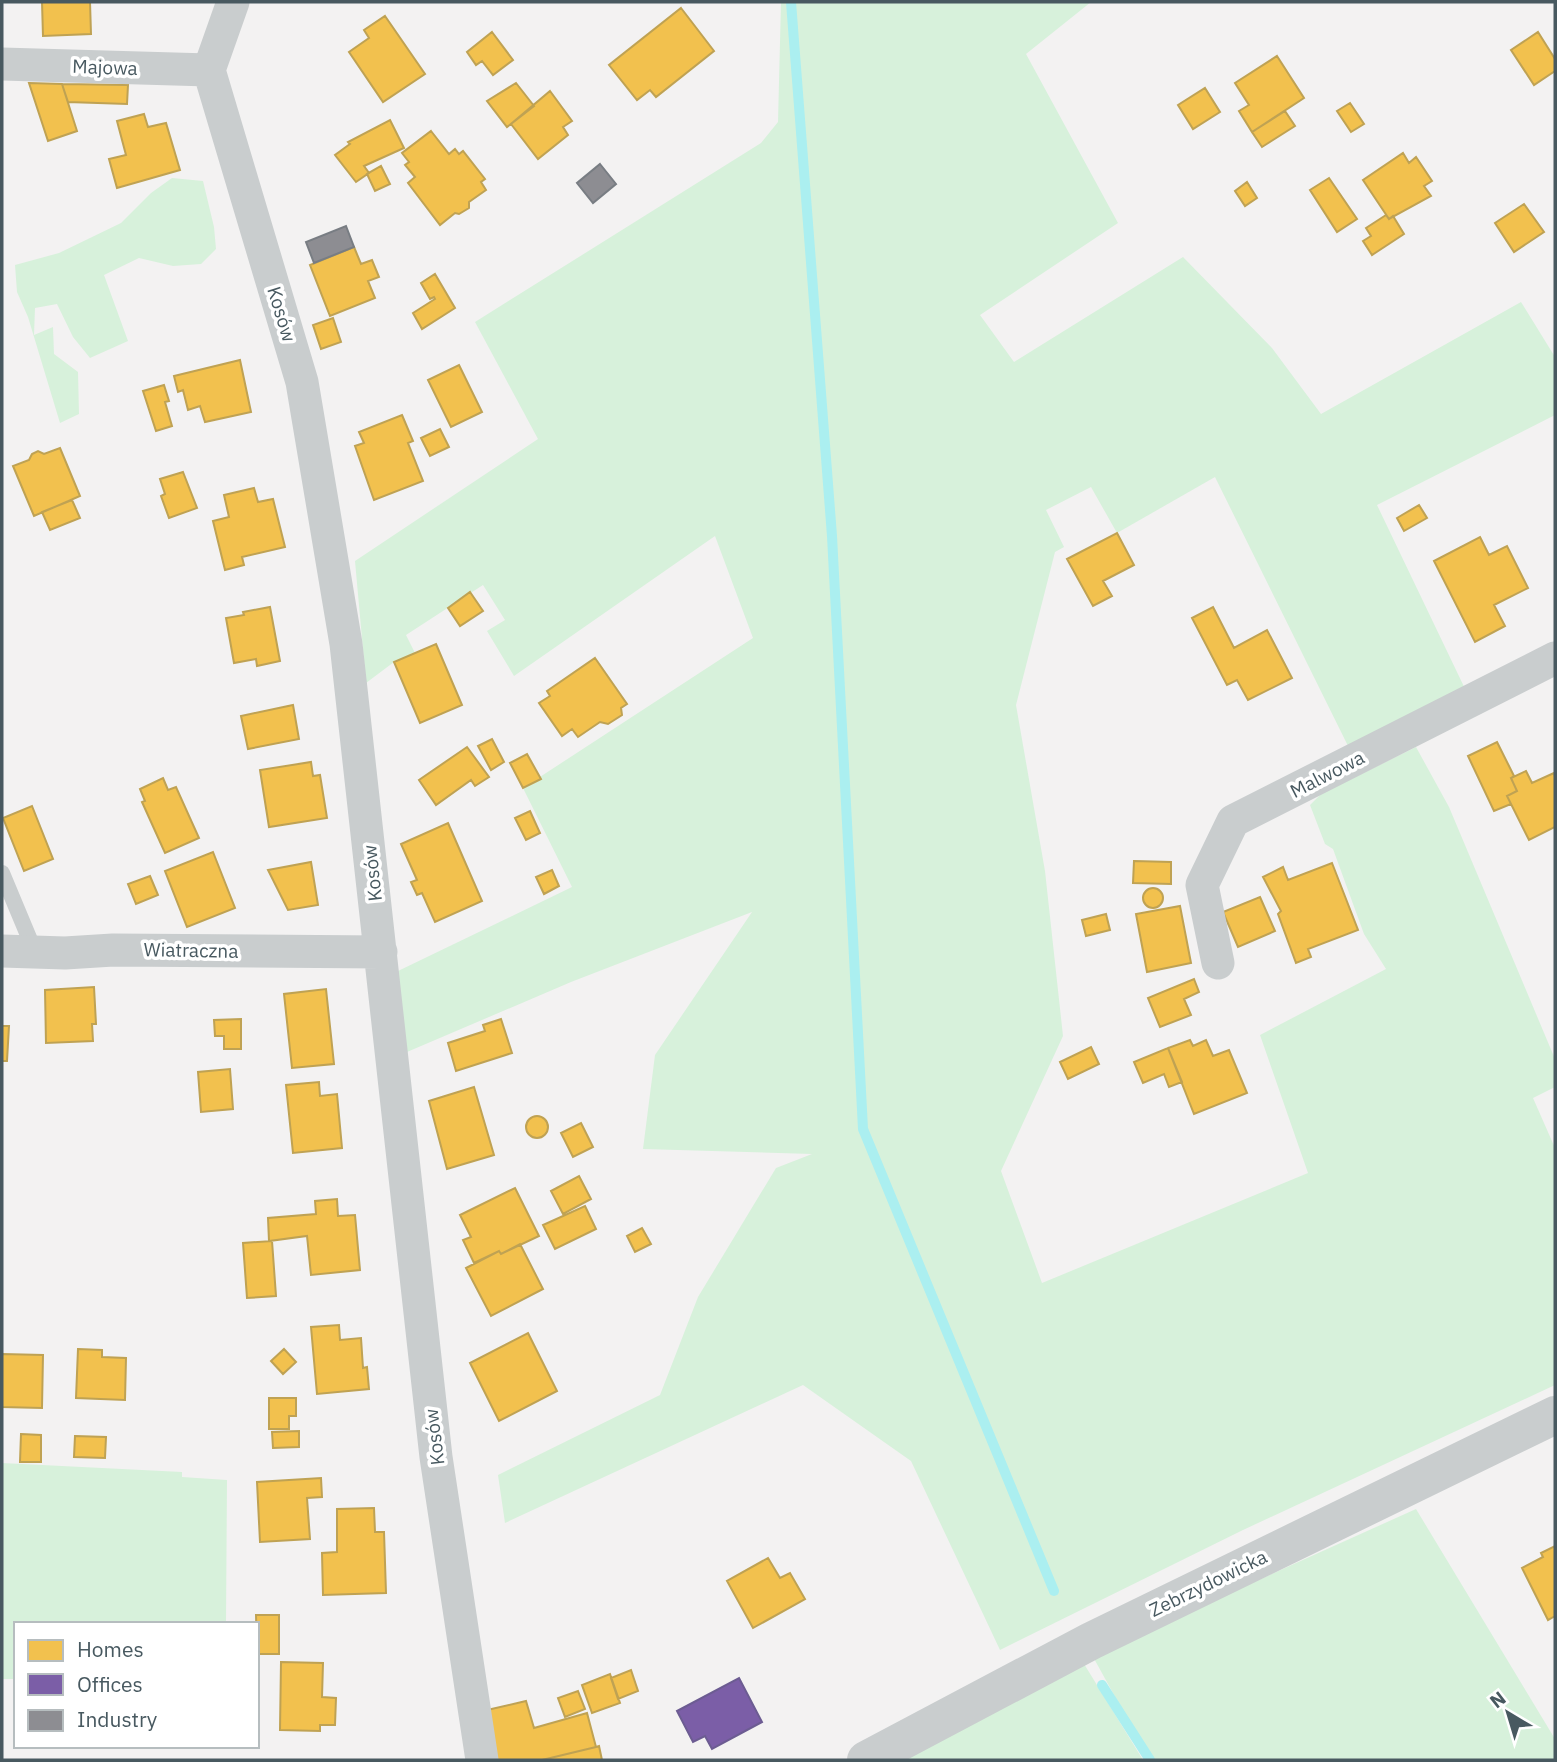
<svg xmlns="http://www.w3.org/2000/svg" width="1557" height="1762" viewBox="0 0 1557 1762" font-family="'IBM Plex Sans',sans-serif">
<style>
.green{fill:#d7f1db}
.homes{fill:#f2c14e;stroke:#bfa253;stroke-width:2}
.offices{fill:#7b5ea7;stroke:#6c5c92;stroke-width:2}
.industry{fill:#8d8d92;stroke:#787d83;stroke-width:2}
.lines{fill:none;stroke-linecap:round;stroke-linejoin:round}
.stream{stroke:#abeff0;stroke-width:10}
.service{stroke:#c9cdce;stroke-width:16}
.minor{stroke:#c9cdce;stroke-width:33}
.tertiary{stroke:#c9cdce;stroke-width:38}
.labels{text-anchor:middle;stroke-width:7;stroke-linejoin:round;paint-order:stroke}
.street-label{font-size:19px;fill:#485960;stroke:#fff}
</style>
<rect width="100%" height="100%" fill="#f3f2f2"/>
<path class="green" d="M 781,2 L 1091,2 L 1026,54 L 1118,223 L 980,315 L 1014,362 L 1183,257 L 1272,348 L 1321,414 L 1521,302 L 1555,357 L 1555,415 L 1377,505 L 1468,695 L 1350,750 L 1215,477 L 1117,533 L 1091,487 L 1046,510 L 1064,547 L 1055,552 L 1016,705 L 1045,871 L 1063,1036 L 1001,1171 L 1042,1283 L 1308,1173 L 1260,1035 L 1386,969 L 1364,934 L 1333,849 L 1325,844 L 1310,805 L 1321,794 L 1416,747 L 1449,807 L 1555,1059 L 1555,1087 L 1533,1098 L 1555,1148 L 1555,1385 L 1243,1530 L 1000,1650 L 911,1461 L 803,1385 L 505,1523 L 498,1475 L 660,1395 L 698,1297 L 776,1168 L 812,1154 L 643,1149 L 655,1055 L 752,912 L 571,982 L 407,1052 L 398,971 L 572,887 L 523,788 L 753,638 L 715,536 L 514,676 L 487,631 L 505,620 L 483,585 L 406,635 L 415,653 L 394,662 L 366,683 L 355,561 L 538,439 L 475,322 L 761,143 L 778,122 Z
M 172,178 L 203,181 L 214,227 L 216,249 L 201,264 L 173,266 L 139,258 L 104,275 L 128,341 L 90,358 L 73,337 L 57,304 L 35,308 L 34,335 L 53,327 L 54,354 L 78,372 L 79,414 L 60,423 L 28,317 L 17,292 L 15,265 L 59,253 L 121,223 L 151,193 Z
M 2,1463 L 182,1472 L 182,1477 L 227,1480 L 226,1624 L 16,1624 L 16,1679 L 2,1679 Z
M 1416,1509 L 1555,1739 L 1555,1760 L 1150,1760 L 1092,1655 Z
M 1081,1659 L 1143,1760 L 897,1760 Z"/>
<path class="homes" d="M 42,2 L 90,2 L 91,34 L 43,36 Z
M 681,8 L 714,51 L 656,97 L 650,90 L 637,100 L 609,65 Z
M 385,16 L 425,74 L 383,102 L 349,52 L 369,38 L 364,30 Z
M 492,32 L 513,60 L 493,75 L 482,61 L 476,65 L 467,52 Z
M 1538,32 L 1555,59 L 1555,71 L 1534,85 L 1511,50 Z
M 1277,56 L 1304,98 L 1252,132 L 1239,111 L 1249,105 L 1235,83 Z
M 29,83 L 62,84 L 77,131 L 48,141 Z
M 516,83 L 534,106 L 507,127 L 487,101 Z
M 62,84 L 128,85 L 127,104 L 68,102 Z
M 1205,88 L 1220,112 L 1193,129 L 1178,105 Z
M 550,91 L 572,121 L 563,127 L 568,135 L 538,159 L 511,124 Z
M 1350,103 L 1364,124 L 1351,132 L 1337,111 Z
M 1285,111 L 1295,126 L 1262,147 L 1252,132 Z
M 144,114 L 148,127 L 166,123 L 180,170 L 117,188 L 109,159 L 126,155 L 117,121 Z
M 390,120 L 404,148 L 364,166 L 369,173 L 356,182 L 335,155 L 350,144 L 348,142 Z
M 431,131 L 449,154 L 455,149 L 459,154 L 463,151 L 485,179 L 481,182 L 486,190 L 469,202 L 469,208 L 459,214 L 455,213 L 440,225 L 408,183 L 415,177 L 405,165 L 409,162 L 402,153 Z
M 1403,153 L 1409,163 L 1416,157 L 1432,181 L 1424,186 L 1431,196 L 1389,219 L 1363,180 Z
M 381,166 L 390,184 L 375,191 L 367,174 Z
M 1329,178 L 1357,219 L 1337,232 L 1310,190 Z
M 1247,182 L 1257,198 L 1245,206 L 1235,191 Z
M 1524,204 L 1544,232 L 1514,252 L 1495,223 Z
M 1386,215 L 1389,219 L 1393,216 L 1404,234 L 1372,255 L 1363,241 L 1371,236 L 1366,228 Z
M 354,247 L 361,264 L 372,260 L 379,277 L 368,281 L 375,298 L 330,316 L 310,265 Z
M 435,274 L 455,308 L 422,329 L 413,313 L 435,299 L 434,297 L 430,299 L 421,283 Z
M 333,318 L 341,342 L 321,349 L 313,325 Z
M 240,360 L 251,412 L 205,422 L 200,406 L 188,410 L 183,390 L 178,392 L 174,376 Z
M 459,365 L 482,412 L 451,427 L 428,380 Z
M 164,385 L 169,401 L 165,402 L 172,426 L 156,431 L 143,391 Z
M 402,415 L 413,441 L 408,443 L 423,481 L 374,500 L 355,446 L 364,443 L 359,432 Z
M 440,429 L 449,447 L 430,456 L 421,438 Z
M 60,448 L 80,496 L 34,516 L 13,466 L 29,460 L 32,454 L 38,451 L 44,454 Z
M 183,472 L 197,508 L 169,518 L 161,496 L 165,494 L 160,479 Z
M 254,488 L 258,502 L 273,499 L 285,547 L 242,557 L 244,565 L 225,570 L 213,521 L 229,517 L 224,495 Z
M 72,500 L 80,518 L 50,530 L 42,512 Z
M 1419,505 L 1427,518 L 1404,531 L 1397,518 Z
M 1117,533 L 1134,565 L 1103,581 L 1112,596 L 1093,606 L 1067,559 Z
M 1480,537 L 1489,555 L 1507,546 L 1528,588 L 1494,605 L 1505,626 L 1475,642 L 1434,561 Z
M 470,592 L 483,611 L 460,626 L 448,608 Z
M 270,607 L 280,661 L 257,666 L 256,659 L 234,663 L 226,618 L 244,615 L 243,612 Z
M 1213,607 L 1234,648 L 1267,630 L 1292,678 L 1248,700 L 1237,680 L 1227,685 L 1192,618 Z
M 436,644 L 462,705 L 420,723 L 394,662 Z
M 595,658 L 627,704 L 621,708 L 622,715 L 608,724 L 600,722 L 578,737 L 572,729 L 562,736 L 539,703 L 550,696 L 547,691 Z
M 293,705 L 299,739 L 248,749 L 241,716 Z
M 492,739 L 504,762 L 491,770 L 478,746 Z
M 1497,742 L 1514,776 L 1511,778 L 1517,791 L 1507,796 L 1511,804 L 1494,811 L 1468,756 Z
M 467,747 L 489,777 L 475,786 L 471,780 L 436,805 L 419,780 Z
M 527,754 L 541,779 L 523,788 L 510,763 Z
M 311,762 L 313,776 L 320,775 L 327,818 L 269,827 L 260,770 Z
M 1526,771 L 1532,783 L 1554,773 L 1555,777 L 1555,827 L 1529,840 L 1507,796 L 1517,791 L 1511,778 Z
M 163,778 L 168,790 L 176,787 L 199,838 L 165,853 L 142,802 L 145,801 L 140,789 Z
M 32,806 L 53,859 L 24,871 L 3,818 Z
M 530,811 L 540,833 L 526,840 L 515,818 Z
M 448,823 L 482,901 L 435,922 L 422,893 L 417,895 L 411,882 L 417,880 L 401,844 Z
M 213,852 L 235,908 L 187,927 L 165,871 Z
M 1134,861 L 1171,862 L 1171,884 L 1133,883 Z
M 311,862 L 318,905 L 288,910 L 268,870 Z
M 1332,863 L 1358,930 L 1308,949 L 1311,957 L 1296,963 L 1278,914 L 1281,911 L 1263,877 L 1283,867 L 1288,880 Z
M 552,870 L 559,886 L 544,894 L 536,877 Z
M 150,876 L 158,895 L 136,904 L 128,884 Z
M1143 898a10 10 0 1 1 20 0a10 10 0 1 1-20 0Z
M 1260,897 L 1275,931 L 1238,947 L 1223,912 Z
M 1180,906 L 1191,963 L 1147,972 L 1136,914 Z
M 1106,914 L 1110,930 L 1086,936 L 1082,920 Z
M 1194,979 L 1199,992 L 1184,999 L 1191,1015 L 1160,1027 L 1148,998 Z
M 94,987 L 96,1024 L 92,1024 L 93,1041 L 46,1043 L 45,990 Z
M 326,989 L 334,1064 L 292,1068 L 284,994 Z
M 241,1019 L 241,1049 L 224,1049 L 224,1036 L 215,1036 L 214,1020 Z
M 501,1019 L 512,1053 L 456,1071 L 448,1043 L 485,1031 L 483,1025 Z
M 2,1026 L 9,1026 L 7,1061 L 2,1061 Z
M 1190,1040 L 1193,1046 L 1206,1040 L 1213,1056 L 1229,1050 L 1247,1093 L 1194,1114 L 1168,1048 Z
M 1091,1047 L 1099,1064 L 1068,1079 L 1060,1062 Z
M 1168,1048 L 1182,1082 L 1169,1087 L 1164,1074 L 1143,1083 L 1134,1062 Z
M 230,1069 L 233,1109 L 201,1112 L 198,1072 Z
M 319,1082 L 320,1096 L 337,1094 L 342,1148 L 293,1153 L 286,1085 Z
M 474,1087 L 494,1155 L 447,1169 L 429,1101 Z
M526 1127a11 11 0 1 1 22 0a11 11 0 1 1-22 0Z
M 581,1123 L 593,1147 L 573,1157 L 561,1133 Z
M 579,1176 L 591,1199 L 563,1214 L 551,1191 Z
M 515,1188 L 539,1236 L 501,1254 L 499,1251 L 474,1263 L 463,1240 L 471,1237 L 460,1215 Z
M 337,1199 L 338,1216 L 355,1215 L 360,1270 L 311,1275 L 307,1236 L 269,1241 L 268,1218 L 316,1214 L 315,1201 Z
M 585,1206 L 596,1229 L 555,1249 L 543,1225 Z
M 642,1228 L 651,1244 L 635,1252 L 627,1236 Z
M 272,1241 L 276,1296 L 247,1298 L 243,1243 Z
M 520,1244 L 543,1289 L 491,1316 L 466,1268 L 499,1251 L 501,1254 Z
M 339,1325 L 340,1340 L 361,1338 L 363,1368 L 367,1367 L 369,1389 L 317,1394 L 311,1327 Z
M 528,1333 L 557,1391 L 499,1421 L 470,1363 Z
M 78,1349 L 102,1350 L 102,1357 L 126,1358 L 125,1400 L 76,1398 Z
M 284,1349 L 296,1362 L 283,1374 L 271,1361 Z
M 2,1354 L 43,1355 L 42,1408 L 2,1407 Z
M 269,1398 L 296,1398 L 296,1416 L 289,1416 L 289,1429 L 269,1429 Z
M 299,1431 L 299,1447 L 273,1448 L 272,1432 Z
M 21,1434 L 41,1435 L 41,1462 L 20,1462 Z
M 75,1436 L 106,1437 L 105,1458 L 74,1457 Z
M 321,1478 L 322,1497 L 307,1498 L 310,1539 L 260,1542 L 257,1482 Z
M 374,1508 L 375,1532 L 384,1532 L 386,1593 L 323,1595 L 322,1553 L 337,1552 L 337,1509 Z
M 1555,1546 L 1555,1616 L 1548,1620 L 1522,1568 L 1543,1557 L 1541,1553 Z
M 768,1558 L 780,1578 L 790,1573 L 805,1599 L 753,1628 L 727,1581 Z
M 256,1615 L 279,1615 L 279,1654 L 257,1654 Z
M 281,1662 L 323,1663 L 322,1697 L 336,1698 L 335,1725 L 320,1725 L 320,1731 L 280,1730 Z
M 631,1670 L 638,1691 L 618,1699 L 611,1678 Z
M 610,1674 L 620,1703 L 592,1713 L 582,1685 Z
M 578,1691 L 585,1709 L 565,1717 L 558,1698 Z
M 526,1701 L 534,1728 L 587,1713 L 596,1747 L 542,1760 L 497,1760 L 487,1710 Z
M 599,1746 L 602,1760 L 542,1760 L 596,1747 Z"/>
<path class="offices" d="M 739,1678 L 762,1722 L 712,1749 L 705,1736 L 693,1742 L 677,1711 Z"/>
<path class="industry" d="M 600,164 L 616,184 L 593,203 L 577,183 Z
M 346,226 L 354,247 L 314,263 L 306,242 Z"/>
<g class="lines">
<path class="stream" d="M 791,2 L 832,536 L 863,1129 L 1054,1591
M 1102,1685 L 1150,1760"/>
<path class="service" d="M 2,873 L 35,952"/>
<path class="minor" d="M 233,2 L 209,70 L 302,382 L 346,644 L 436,1457 L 482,1760
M 2,64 L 209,70
M 2,951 L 65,953 L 113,950 L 381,952
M 1218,963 L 1202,885 L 1233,821 L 1555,658"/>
<path class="tertiary" d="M 866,1760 L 1091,1641 L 1555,1415"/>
</g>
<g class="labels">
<g class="street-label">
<text transform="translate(105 67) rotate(2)" y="7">Majowa</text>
<text transform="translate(282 314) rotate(73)" y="7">Kosów</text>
<text transform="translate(1327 774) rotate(-27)" y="7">Malwowa</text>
<text transform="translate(372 873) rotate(-96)" y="7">Kosów</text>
<text transform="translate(191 950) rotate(1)" y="7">Wiatraczna</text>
<text transform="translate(434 1437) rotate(-97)" y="7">Kosów</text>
<text transform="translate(1208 1583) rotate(-26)" y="7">Zebrzydowicka</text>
</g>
</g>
<rect width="1557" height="1762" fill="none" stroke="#485960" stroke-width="7"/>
<rect x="14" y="1622" width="245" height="126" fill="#ffffff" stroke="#b6bdbf" stroke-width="2"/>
<rect x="28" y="1640" width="35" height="21" fill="#f2c14e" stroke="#b6bdbf" stroke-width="2"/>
<text x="77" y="1657" font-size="21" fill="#485960">Homes</text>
<rect x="28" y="1674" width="35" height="21" fill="#7b5ea7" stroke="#b6bdbf" stroke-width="2"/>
<text x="77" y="1692" font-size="21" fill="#485960">Offices</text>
<rect x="28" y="1710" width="35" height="21" fill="#8d8d92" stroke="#b6bdbf" stroke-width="2"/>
<text x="77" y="1727" font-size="21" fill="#485960">Industry</text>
<g transform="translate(1508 1713) rotate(322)" stroke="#ffffff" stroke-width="5" paint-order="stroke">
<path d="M0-5L12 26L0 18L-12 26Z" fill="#485960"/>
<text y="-10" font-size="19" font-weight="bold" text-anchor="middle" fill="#485960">N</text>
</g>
</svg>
